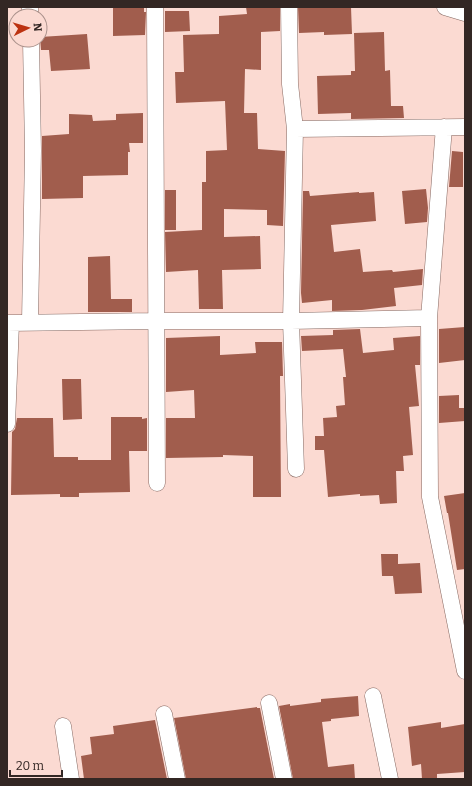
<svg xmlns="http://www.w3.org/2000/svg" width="472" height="786" viewBox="0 0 472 786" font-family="Bitter,serif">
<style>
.building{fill:#a15d4d}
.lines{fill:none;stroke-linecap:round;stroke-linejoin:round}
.street-casing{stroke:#866962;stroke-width:17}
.street{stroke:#fff;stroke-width:16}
</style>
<rect width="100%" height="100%" fill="#fbdad2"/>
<path class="building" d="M 113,7 L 144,7 L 144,12 L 146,12 L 145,35 L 113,36 Z
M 246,7 L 280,7 L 280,31 L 261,32 L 261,70 L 245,69 L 244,113 L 257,113 L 258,149 L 285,151 L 283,226 L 267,225 L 267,210 L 224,209 L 224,237 L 260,236 L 261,269 L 222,270 L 223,309 L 199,309 L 198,270 L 166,272 L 165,232 L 202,230 L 202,182 L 206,182 L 206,151 L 227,150 L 225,101 L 176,103 L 175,72 L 184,72 L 183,35 L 219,34 L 219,16 L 247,14 Z
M 298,7 L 351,7 L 352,34 L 324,35 L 324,32 L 299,33 Z
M 165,11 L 189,11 L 190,31 L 165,32 Z
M 384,32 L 385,71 L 390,70 L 391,106 L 403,106 L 404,118 L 351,119 L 351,113 L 318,114 L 317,76 L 351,75 L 351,71 L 355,71 L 354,33 Z
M 87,34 L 90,69 L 51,71 L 49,50 L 41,50 L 40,37 Z
M 143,113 L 143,143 L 129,143 L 130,152 L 128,152 L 128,175 L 83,176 L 83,198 L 42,199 L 42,136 L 69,134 L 69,114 L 92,115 L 93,121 L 116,120 L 116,114 Z
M 452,151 L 463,152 L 463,187 L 449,187 Z
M 426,189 L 428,208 L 427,222 L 405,224 L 402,191 Z
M 165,190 L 176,190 L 176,230 L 165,230 Z
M 303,191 L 309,191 L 310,196 L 359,192 L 359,193 L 374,192 L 376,221 L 331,225 L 334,252 L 360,249 L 363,272 L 392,270 L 393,272 L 423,269 L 422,285 L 394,288 L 396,306 L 362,310 L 332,311 L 332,300 L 302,303 L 301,293 Z
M 110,256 L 111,299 L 132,299 L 132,312 L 88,312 L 88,257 Z
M 465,327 L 465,360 L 439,363 L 439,329 Z
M 360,329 L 363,353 L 394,350 L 393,338 L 420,336 L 420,365 L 415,365 L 419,406 L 409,407 L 413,455 L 403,456 L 404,471 L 396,471 L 397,503 L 380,504 L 379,495 L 360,496 L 360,494 L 328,497 L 324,450 L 315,450 L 315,436 L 324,436 L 323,418 L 337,417 L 336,406 L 345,405 L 343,377 L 346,377 L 343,349 L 302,351 L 301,336 L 333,335 L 333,330 Z
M 220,336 L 220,355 L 256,353 L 255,342 L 282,342 L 283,376 L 280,376 L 281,497 L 253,497 L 253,456 L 223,455 L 223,457 L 166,458 L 166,418 L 195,418 L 194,390 L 166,392 L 166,338 Z
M 62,379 L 81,379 L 82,419 L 63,420 Z
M 459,395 L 459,408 L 465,408 L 465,421 L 439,423 L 439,396 Z
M 111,417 L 142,417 L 142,419 L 147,418 L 147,451 L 129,451 L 130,492 L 79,493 L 79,497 L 60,497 L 60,494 L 11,495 L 12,432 L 15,429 L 17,418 L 53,418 L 54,457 L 78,457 L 78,460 L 111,460 Z
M 465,493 L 465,569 L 457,570 L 448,513 L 447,513 L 444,496 Z
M 381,554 L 398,554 L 398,564 L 420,563 L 422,593 L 395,594 L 393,576 L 382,576 Z
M 358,696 L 359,716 L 331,719 L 331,721 L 322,722 L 328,767 L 354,764 L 355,779 L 293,779 L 279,706 L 290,704 L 290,706 L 321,702 L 321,699 Z
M 257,707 L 257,708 L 260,708 L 274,779 L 186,779 L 174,718 Z
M 155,720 L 167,779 L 84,779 L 81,756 L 92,754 L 90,737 L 114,734 L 113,726 Z
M 441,722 L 441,728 L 465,724 L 465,772 L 437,774 L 437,779 L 422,779 L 421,764 L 412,766 L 408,727 Z"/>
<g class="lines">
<defs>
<path id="street" d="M 30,7 L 30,16
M 155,7 L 157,483
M 289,7 L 290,84 L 295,129 L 291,321 L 296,469
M 445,7 L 465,13
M 444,127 L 429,318 L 430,497 L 465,671
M 295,129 L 465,127
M 30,322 L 33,151 L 31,40
M 7,323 L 156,321 L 291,321 L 429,318
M 7,424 L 11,323
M 373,696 L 390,779
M 269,703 L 284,779
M 164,714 L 177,779
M 63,726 L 71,779"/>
</defs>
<use href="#street" class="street-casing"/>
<use href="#street" class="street"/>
</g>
<rect width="472" height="786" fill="none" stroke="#332724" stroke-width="16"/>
<g transform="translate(28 28) rotate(85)"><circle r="19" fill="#fbdad2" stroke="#ab928c"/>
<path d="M0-3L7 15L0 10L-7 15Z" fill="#bc3211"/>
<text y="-6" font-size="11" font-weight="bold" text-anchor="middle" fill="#332724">N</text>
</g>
<path d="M10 770v6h52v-6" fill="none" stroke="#332724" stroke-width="2"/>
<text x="16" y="770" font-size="12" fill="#332724" stroke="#fbdad2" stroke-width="3" paint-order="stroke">20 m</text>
</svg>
